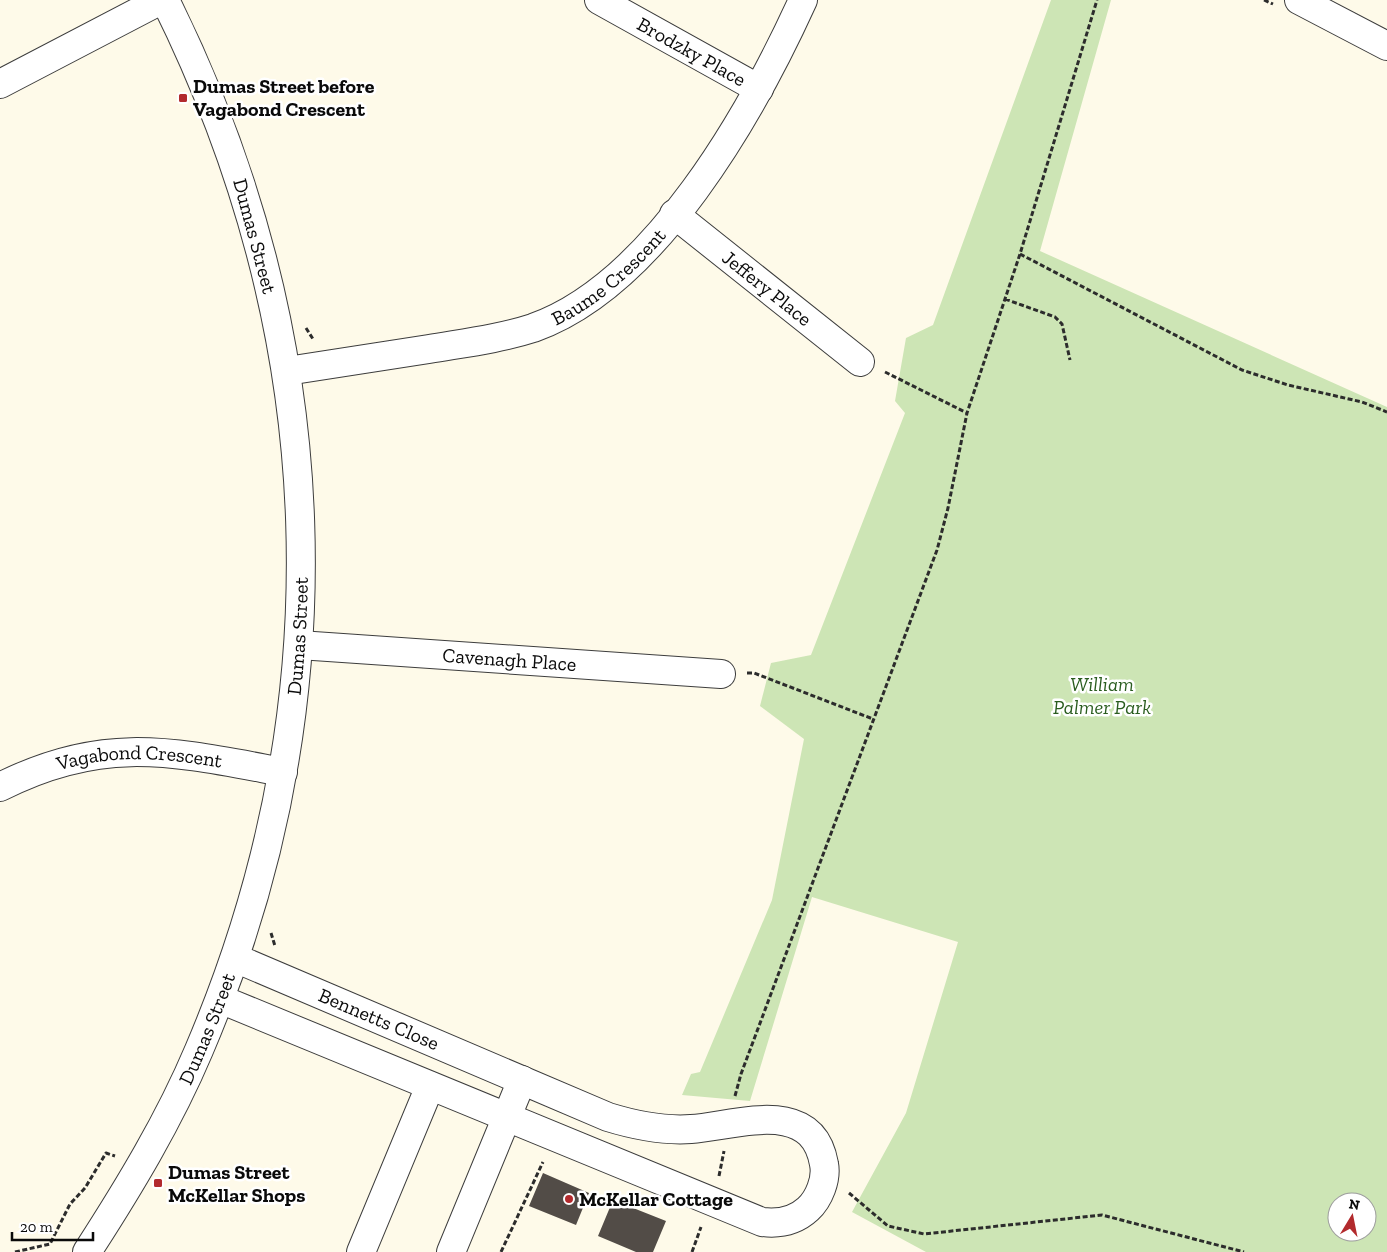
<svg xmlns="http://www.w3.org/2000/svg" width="1387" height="1252" viewBox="0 0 1387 1252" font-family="'Zilla Slab',serif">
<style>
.green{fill:#cde5b5;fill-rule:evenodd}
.building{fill:#524c47}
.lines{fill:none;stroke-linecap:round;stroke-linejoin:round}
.minor-casing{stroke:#3d3d3d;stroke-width:30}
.tertiary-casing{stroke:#3d3d3d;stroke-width:30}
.path{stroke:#2c2c2c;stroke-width:3;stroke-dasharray:5 2.5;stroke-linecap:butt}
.minor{stroke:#fff;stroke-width:28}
.tertiary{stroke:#fff;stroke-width:28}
.poi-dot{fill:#b22a2d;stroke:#fff;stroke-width:2}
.labels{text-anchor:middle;stroke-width:5;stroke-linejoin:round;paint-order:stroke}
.street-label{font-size:20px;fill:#0a0a0a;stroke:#fff}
.poi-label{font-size:20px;font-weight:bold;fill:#0a0a0a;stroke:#fff;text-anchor:start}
.park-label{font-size:20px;font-style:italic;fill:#2a5d1f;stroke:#fff}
</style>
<rect width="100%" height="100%" fill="#fefae9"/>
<path class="green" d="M 1051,0 L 1111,0 L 1040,251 L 1387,407 L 1387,1252 L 926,1252 L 852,1212 L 906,1113 L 958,942 L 812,897 L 750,1101 L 682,1095 L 691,1074 L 700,1072 L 772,900 L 804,739 L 760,706 L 771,663 L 811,655 L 905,413 L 895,401 L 906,338 L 933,325 ZM 1337,1202 L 1367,1202 L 1367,1232 L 1337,1232 Z"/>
<path class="building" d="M 543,1173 L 589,1193 L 576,1225 L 529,1206 Z
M 613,1200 L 666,1221 L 653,1252 L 636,1252 L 598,1236 Z"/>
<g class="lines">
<defs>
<g id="minor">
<path id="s1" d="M 599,0 L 759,89"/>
<path d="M 1299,0 L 1387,46"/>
<path d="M 0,84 L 161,0"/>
<path id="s2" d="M 674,214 L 860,362"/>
<path id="s3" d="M 287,371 C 335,364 382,356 429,349 C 464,343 499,339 533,328 C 655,285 752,112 803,0"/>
<path id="s4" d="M 299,645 L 721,674"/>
<path id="s5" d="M 0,787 C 104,734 174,752 283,772"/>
<path d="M 220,999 L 762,1222 C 778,1224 795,1221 808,1209 C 819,1199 827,1179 824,1164 C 812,1096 736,1126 691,1129 C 663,1131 634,1125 608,1117 L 235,958"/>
<path d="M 361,1252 L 430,1086"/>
<path d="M 451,1252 L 522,1080"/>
</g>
<g id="tertiary">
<path id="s6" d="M 87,1252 C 129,1187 169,1121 199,1050 C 347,703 332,336 165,0"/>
</g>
</defs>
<use href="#minor" class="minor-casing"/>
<use href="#tertiary" class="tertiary-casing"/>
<path class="path" d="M 1264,0 L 1273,4
M 1020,254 L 1242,370 L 1288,385 L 1362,402 L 1387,412
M 1005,299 L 1055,317 L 1062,324 L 1070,360
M 306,328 L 313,339
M 885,372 L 967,413
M 747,673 L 754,673 L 873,719
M 271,933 L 275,946
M 735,1096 L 741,1074 L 937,550 L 948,508 L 967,413 L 1020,254 L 1097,0
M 719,1176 L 724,1151
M 849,1193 L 888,1226 L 924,1234 L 1102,1215 L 1244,1252
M 15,1252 L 50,1244 L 70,1204 L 85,1188 L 106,1153 L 115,1156
M 501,1252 L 543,1162
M 692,1252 L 701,1227"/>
<use href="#minor" class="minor"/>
<use href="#tertiary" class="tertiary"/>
</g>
<g class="poi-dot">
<rect x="178" y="93" width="10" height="10" rx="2.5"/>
<rect x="153" y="1178" width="10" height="10" rx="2.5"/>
<circle cx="569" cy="1199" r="5"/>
</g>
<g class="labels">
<g class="street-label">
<text dy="7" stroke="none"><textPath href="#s1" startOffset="106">Brodzky Place</textPath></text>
<text transform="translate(255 236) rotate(75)" y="7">Dumas Street</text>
<text dy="7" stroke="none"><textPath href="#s3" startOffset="342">Baume Crescent</textPath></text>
<text dy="7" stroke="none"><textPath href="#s2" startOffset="119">Jeffery Place</textPath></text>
<text dy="7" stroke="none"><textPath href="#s6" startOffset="659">Dumas Street</textPath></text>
<text dy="7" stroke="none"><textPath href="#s4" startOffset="211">Cavenagh Place</textPath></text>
<text dy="7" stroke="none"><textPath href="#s5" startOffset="145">Vagabond Crescent</textPath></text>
<text transform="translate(379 1019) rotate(23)" y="7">Bennetts Close</text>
<text dy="7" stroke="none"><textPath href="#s6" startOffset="254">Dumas Street</textPath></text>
</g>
<g class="poi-label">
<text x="193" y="93">Dumas Street before<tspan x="193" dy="23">Vagabond Crescent</tspan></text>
<text x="168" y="1179">Dumas Street<tspan x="168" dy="23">McKellar Shops</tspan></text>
<text x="579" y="1206">McKellar Cottage</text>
</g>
<g class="park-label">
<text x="1102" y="691">William<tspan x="1102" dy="23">Palmer Park</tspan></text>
</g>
</g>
<g transform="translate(1352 1217) rotate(10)"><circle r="24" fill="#ffffff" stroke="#9d9d9d"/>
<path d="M0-4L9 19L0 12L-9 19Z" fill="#b22a2d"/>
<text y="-8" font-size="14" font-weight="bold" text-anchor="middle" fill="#0a0a0a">N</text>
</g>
<path d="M12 1232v8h81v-8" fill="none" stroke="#0a0a0a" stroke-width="2.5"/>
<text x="20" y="1232" font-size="15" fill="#0a0a0a" stroke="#ffffff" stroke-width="4" paint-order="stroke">20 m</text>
</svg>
